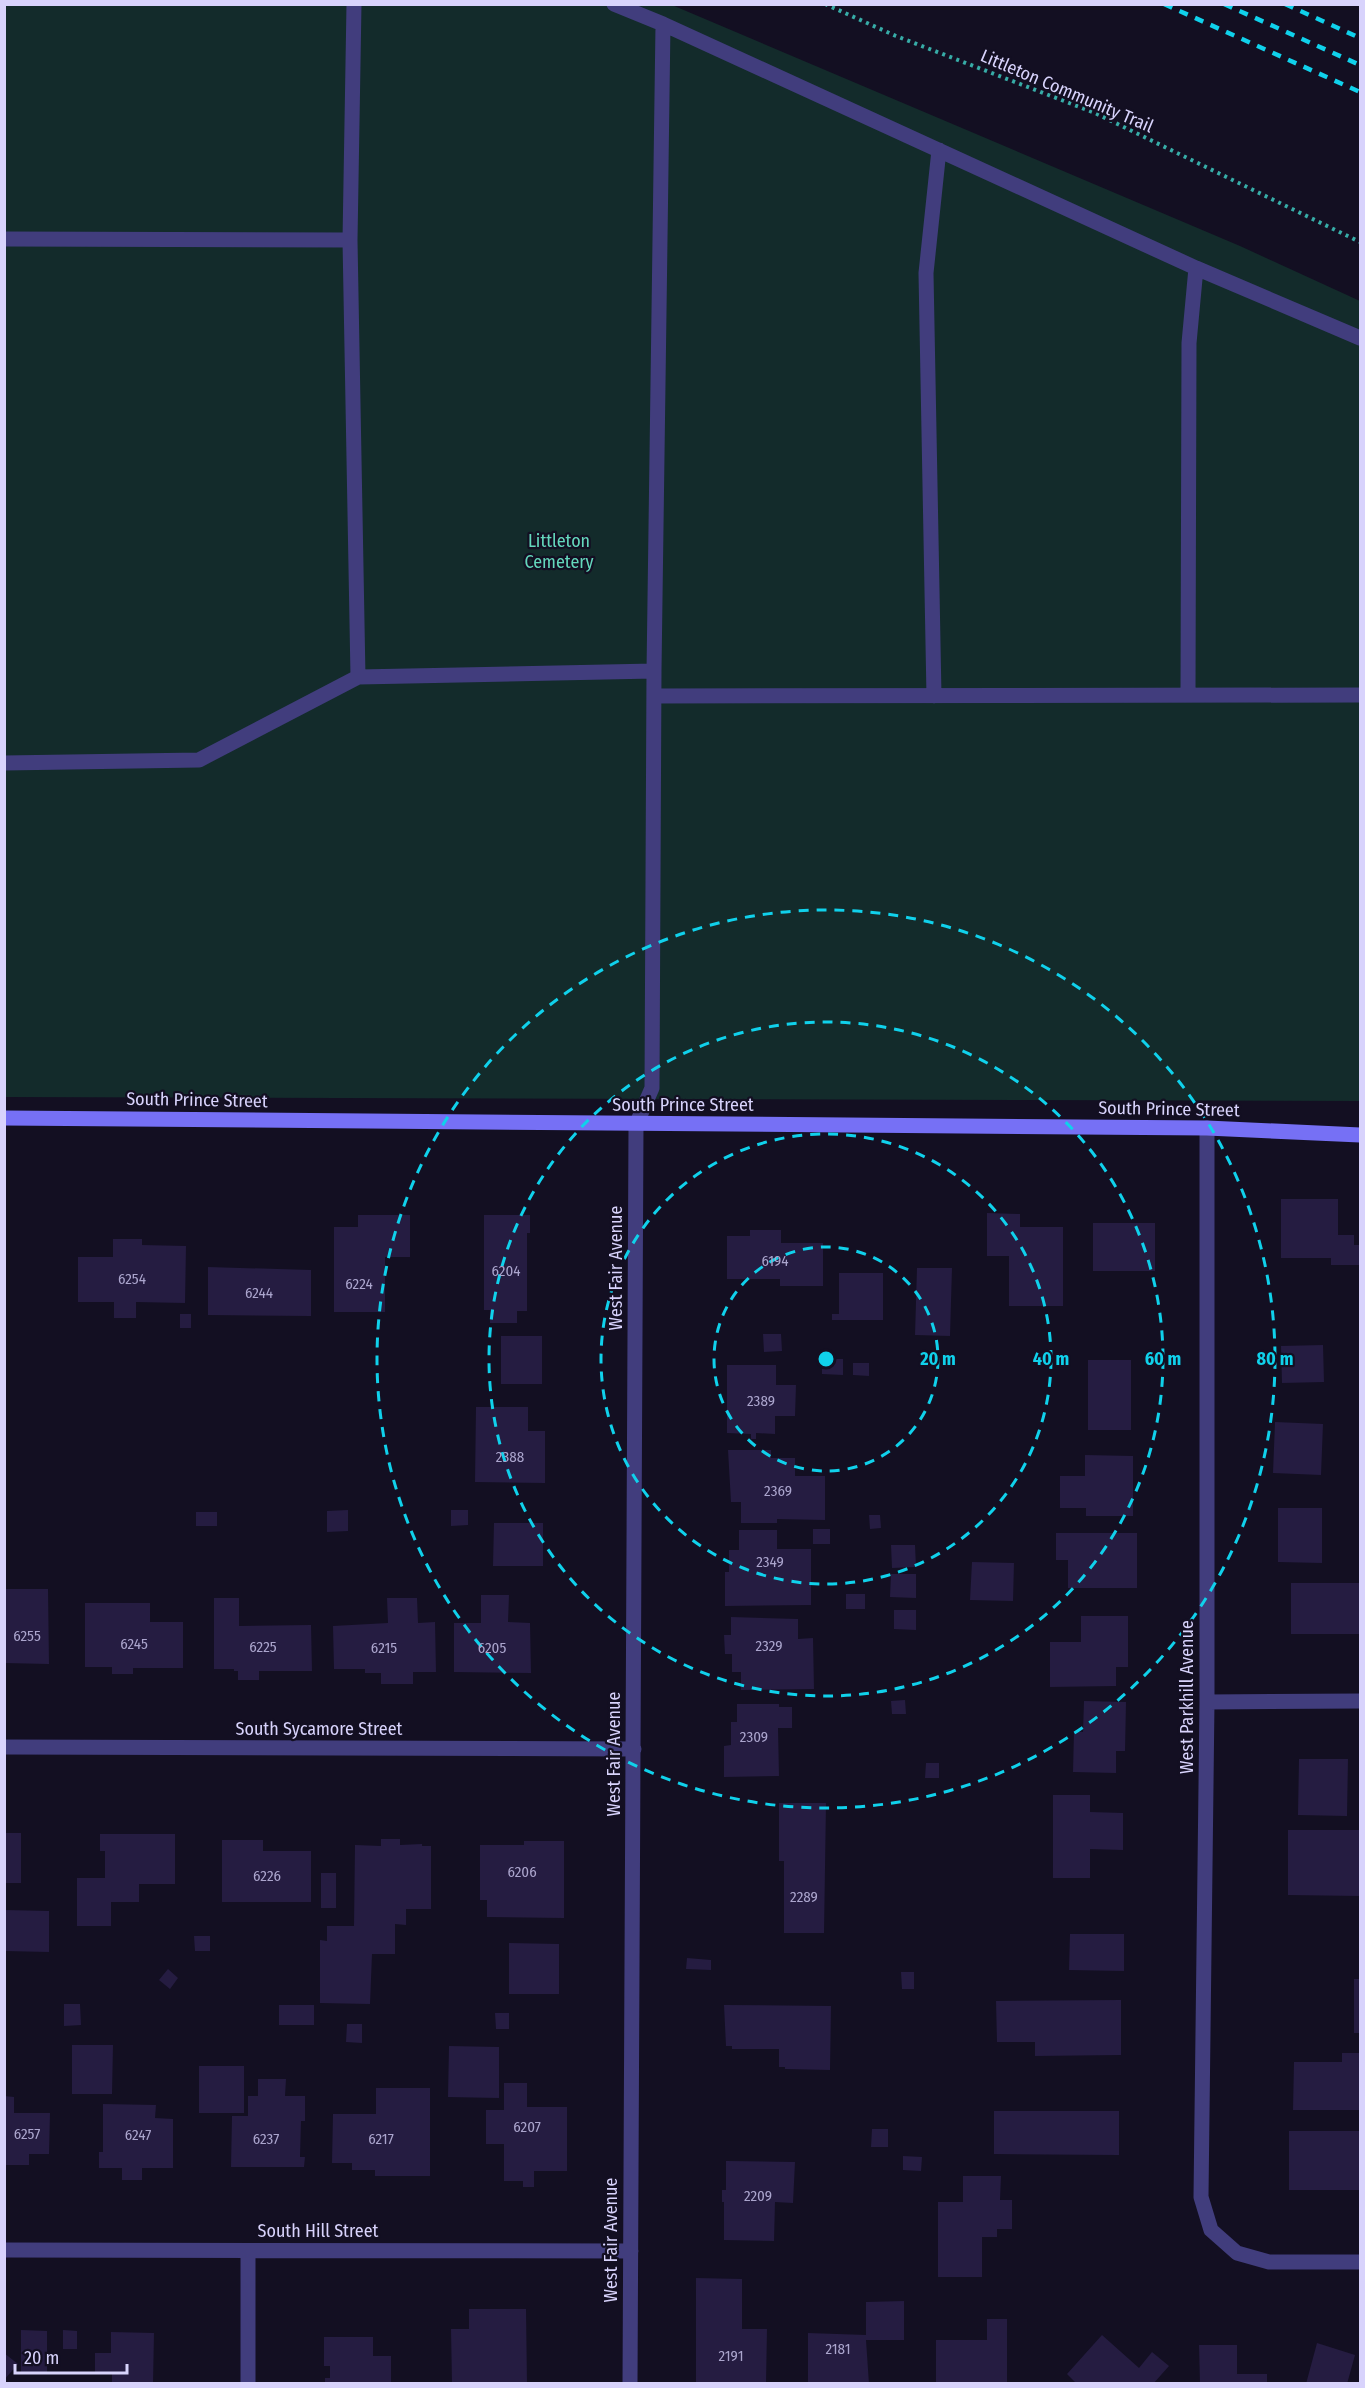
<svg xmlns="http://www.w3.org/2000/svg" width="1365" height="2388" viewBox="0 0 1365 2388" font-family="'Fira Sans Condensed',sans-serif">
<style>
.green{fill:#132b2b}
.building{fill:#251c41}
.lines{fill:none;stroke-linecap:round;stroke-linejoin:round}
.path{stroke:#37aca7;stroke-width:4;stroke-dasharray:3 4.5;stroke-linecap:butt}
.lane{stroke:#413d7d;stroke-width:15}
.street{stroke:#413d7d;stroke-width:15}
.secondary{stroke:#7670f5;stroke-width:15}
.tram{stroke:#10d1eb;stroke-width:1.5}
.rail{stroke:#10d1eb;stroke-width:4.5;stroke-dasharray:9 8;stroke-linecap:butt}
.ring{fill:none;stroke:#10d1eb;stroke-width:3;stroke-dasharray:10 8}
.labels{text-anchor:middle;stroke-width:4.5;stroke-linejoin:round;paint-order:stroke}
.number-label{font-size:15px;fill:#aba5cd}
.street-label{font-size:18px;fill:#d8d3fc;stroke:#130f22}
.park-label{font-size:18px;fill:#64d7bc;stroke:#130f22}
.centre{fill:#10d1eb;stroke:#130f22;stroke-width:3}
.ring-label{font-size:18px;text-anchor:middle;font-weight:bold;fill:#10d1eb;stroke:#130f22;stroke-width:4.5;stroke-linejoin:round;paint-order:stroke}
</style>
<rect width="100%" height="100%" fill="#130f22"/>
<path class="green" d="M 5,5 L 672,5 L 1240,246 L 1360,301 L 1360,1101 L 5,1097 Z"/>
<path class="building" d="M 1281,1199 L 1338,1199 L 1338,1235 L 1354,1235 L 1354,1245 L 1360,1245 L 1360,1265 L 1331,1265 L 1331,1258 L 1281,1258 Z
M 987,1213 L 1020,1214 L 1020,1227 L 1063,1227 L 1063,1306 L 1009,1306 L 1009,1256 L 987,1256 Z
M 358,1215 L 410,1215 L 410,1257 L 385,1257 L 385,1312 L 334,1312 L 334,1227 L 358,1227 Z
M 484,1215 L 530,1215 L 530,1233 L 527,1233 L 527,1311 L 517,1311 L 517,1323 L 490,1323 L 490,1310 L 484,1310 Z
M 1093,1223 L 1155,1223 L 1155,1271 L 1093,1271 Z
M 750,1230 L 781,1230 L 781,1243 L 823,1243 L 823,1286 L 780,1286 L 780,1279 L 727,1279 L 727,1236 L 750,1236 Z
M 113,1239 L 142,1239 L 142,1245 L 186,1246 L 185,1303 L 136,1302 L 136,1318 L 114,1318 L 114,1302 L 78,1302 L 78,1257 L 113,1257 Z
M 208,1267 L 311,1270 L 311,1316 L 208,1315 Z
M 917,1268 L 952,1268 L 950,1336 L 915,1335 Z
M 839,1273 L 883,1273 L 883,1320 L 832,1320 L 832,1314 L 839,1314 Z
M 180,1314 L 191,1314 L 191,1328 L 180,1328 Z
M 763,1334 L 781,1334 L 782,1351 L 764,1352 Z
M 501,1336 L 542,1336 L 542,1384 L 501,1384 Z
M 1323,1345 L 1324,1382 L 1282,1383 L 1281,1346 Z
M 822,1359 L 843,1359 L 843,1375 L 822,1374 Z
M 1088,1360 L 1131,1360 L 1131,1430 L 1088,1430 Z
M 853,1363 L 869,1363 L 869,1376 L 853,1375 Z
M 727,1365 L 776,1365 L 776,1385 L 796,1385 L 795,1416 L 775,1416 L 775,1434 L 756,1433 L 756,1439 L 751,1439 L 751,1434 L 727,1433 Z
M 476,1407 L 528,1407 L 528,1431 L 545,1431 L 545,1483 L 475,1482 Z
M 1275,1422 L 1323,1424 L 1321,1475 L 1273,1473 Z
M 728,1450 L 771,1450 L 771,1458 L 795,1458 L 795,1476 L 825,1476 L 825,1520 L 777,1519 L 777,1523 L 741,1523 L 741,1502 L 731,1502 Z
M 1085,1455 L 1133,1456 L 1133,1516 L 1086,1516 L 1086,1508 L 1060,1508 L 1060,1476 L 1085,1476 Z
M 1278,1508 L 1322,1508 L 1322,1563 L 1278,1562 Z
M 348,1510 L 348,1531 L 327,1532 L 327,1511 Z
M 451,1510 L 468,1510 L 468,1525 L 451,1526 Z
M 196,1512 L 217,1512 L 217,1526 L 196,1526 Z
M 869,1515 L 880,1515 L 881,1528 L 870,1529 Z
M 494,1523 L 543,1523 L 543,1566 L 493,1566 Z
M 813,1529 L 830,1529 L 830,1544 L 813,1544 Z
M 739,1530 L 777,1530 L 777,1549 L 811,1549 L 811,1605 L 725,1606 L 725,1572 L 729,1572 L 729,1550 L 739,1550 Z
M 1056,1533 L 1137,1533 L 1137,1588 L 1068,1588 L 1068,1560 L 1056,1560 Z
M 891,1545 L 915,1545 L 916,1567 L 892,1568 Z
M 972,1562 L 1014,1563 L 1013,1601 L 970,1600 Z
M 891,1574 L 916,1574 L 916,1598 L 890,1597 Z
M 1291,1583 L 1360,1583 L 1360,1634 L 1291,1634 Z
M 4,1589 L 48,1589 L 49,1664 L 4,1663 Z
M 846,1594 L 865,1594 L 865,1609 L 846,1609 Z
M 481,1595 L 509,1595 L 508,1622 L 530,1623 L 531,1673 L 454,1672 L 454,1623 L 481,1623 Z
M 214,1598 L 239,1598 L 239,1626 L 311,1625 L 312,1671 L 259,1671 L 259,1680 L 238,1680 L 238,1671 L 234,1671 L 234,1669 L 214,1669 Z
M 387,1598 L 417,1598 L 418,1623 L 435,1622 L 436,1672 L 413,1672 L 413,1684 L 381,1684 L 381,1673 L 365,1673 L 365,1669 L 334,1669 L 333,1626 L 388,1623 Z
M 85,1603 L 150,1603 L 150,1622 L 183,1622 L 183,1668 L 133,1668 L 133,1674 L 112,1674 L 112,1667 L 85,1667 Z
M 894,1610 L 916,1610 L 916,1630 L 894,1629 Z
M 1081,1616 L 1128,1616 L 1128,1667 L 1116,1667 L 1116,1686 L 1050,1687 L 1050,1642 L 1081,1642 Z
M 731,1617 L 798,1619 L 798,1639 L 813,1638 L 814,1689 L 741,1690 L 741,1672 L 732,1672 L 732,1654 L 725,1654 L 724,1635 L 731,1635 Z
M 905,1700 L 906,1714 L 892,1714 L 891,1701 Z
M 1084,1701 L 1126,1702 L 1125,1751 L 1116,1751 L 1116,1773 L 1073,1772 L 1074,1731 L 1083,1732 Z
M 737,1704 L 779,1704 L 779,1707 L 792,1707 L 792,1728 L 778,1728 L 779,1776 L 724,1777 L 724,1746 L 731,1745 L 731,1722 L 737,1722 Z
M 1299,1759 L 1348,1759 L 1347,1816 L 1298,1815 Z
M 926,1763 L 939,1763 L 939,1778 L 925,1778 Z
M 1053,1795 L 1090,1795 L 1090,1812 L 1123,1813 L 1123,1850 L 1090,1849 L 1090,1878 L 1053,1878 Z
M 779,1803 L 826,1803 L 824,1933 L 784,1933 L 784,1861 L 779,1861 Z
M 1288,1830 L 1360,1830 L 1360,1896 L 1288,1895 Z
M 4,1833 L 21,1833 L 21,1883 L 4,1883 Z
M 100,1834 L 175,1834 L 175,1884 L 139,1884 L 139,1902 L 111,1902 L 111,1926 L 77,1926 L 77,1878 L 105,1878 L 105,1851 L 100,1851 Z
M 381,1839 L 400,1839 L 400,1845 L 422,1844 L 422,1846 L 431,1846 L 431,1909 L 406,1909 L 406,1925 L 395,1924 L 395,1954 L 372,1954 L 370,2004 L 320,2003 L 320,1940 L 327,1941 L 327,1926 L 354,1926 L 355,1845 L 381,1846 Z
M 222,1840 L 263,1840 L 263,1851 L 311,1851 L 311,1902 L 222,1902 Z
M 524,1841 L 564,1841 L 564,1918 L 487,1917 L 487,1900 L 480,1900 L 480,1845 L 524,1845 Z
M 321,1873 L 336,1873 L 336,1908 L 321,1908 Z
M 4,1910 L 49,1911 L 49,1952 L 4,1951 Z
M 1070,1934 L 1124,1934 L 1124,1971 L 1069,1970 Z
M 194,1936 L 210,1936 L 210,1951 L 195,1951 Z
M 509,1943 L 559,1944 L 559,1994 L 509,1994 Z
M 687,1958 L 711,1960 L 711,1970 L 686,1969 Z
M 168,1969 L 178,1978 L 170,1989 L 159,1980 Z
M 901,1972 L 914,1972 L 914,1989 L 902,1989 Z
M 1354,1979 L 1360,1979 L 1360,2033 L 1354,2033 Z
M 1121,2000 L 1121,2055 L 1035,2056 L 1035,2042 L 997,2042 L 996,2001 Z
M 64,2004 L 80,2004 L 81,2025 L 64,2026 Z
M 279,2005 L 314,2005 L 314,2025 L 279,2025 Z
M 724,2005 L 831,2006 L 830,2070 L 785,2069 L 785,2067 L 779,2067 L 779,2049 L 732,2049 L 732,2046 L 726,2046 Z
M 495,2013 L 509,2013 L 509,2029 L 496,2029 Z
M 347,2024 L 362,2024 L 362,2043 L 346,2042 Z
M 72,2045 L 113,2045 L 112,2094 L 72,2094 Z
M 449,2046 L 499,2047 L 499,2098 L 448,2097 Z
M 1342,2053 L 1360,2053 L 1360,2110 L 1293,2110 L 1294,2062 L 1342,2062 Z
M 199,2066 L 244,2066 L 244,2113 L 199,2113 Z
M 258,2079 L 286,2079 L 285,2096 L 305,2096 L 305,2121 L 301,2121 L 300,2157 L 305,2157 L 304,2167 L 231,2167 L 232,2116 L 248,2116 L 248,2096 L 258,2096 Z
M 504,2083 L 527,2083 L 527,2107 L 567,2107 L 567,2171 L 534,2171 L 534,2187 L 523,2187 L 523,2181 L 504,2181 L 504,2144 L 486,2144 L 486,2110 L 504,2110 Z
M 376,2088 L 430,2088 L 430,2176 L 375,2176 L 375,2170 L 352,2170 L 352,2163 L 332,2163 L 333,2114 L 376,2114 Z
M 4,2096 L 14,2097 L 14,2113 L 50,2113 L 49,2154 L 29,2154 L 29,2165 L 4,2165 Z
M 103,2104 L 156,2105 L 155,2118 L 173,2119 L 173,2168 L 142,2168 L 142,2180 L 122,2180 L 122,2168 L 99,2168 L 99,2152 L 103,2152 Z
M 994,2111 L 1119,2111 L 1119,2155 L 994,2154 Z
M 872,2129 L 888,2129 L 888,2147 L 871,2147 Z
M 1289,2131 L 1360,2131 L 1360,2190 L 1289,2190 Z
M 903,2156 L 922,2157 L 921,2171 L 903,2170 Z
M 726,2161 L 795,2162 L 793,2203 L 775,2202 L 774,2241 L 724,2240 L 724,2202 L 722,2202 L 722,2190 L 726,2190 Z
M 963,2176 L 1001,2176 L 1000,2200 L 1012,2200 L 1012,2229 L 997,2229 L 997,2237 L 982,2237 L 982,2277 L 938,2277 L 938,2202 L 963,2202 Z
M 696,2278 L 742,2279 L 742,2329 L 767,2329 L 766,2384 L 696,2384 Z
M 904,2301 L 904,2340 L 866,2340 L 869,2384 L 808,2384 L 808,2333 L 866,2335 L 866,2302 Z
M 469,2309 L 526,2309 L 527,2384 L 452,2384 L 451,2329 L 469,2329 Z
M 987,2319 L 1007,2319 L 1007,2384 L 936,2384 L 936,2340 L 987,2340 Z
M 21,2330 L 47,2331 L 47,2373 L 21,2373 Z
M 63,2330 L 77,2331 L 77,2349 L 63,2349 Z
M 111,2332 L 154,2333 L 153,2384 L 112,2384 L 112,2373 L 95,2373 L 95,2353 L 111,2353 Z
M 1102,2335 L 1139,2368 L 1152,2352 L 1169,2366 L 1153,2384 L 1077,2384 L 1067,2374 Z
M 324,2337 L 373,2337 L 373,2356 L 391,2356 L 391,2384 L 325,2384 L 325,2378 L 330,2378 L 330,2366 L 324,2366 Z
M 1317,2343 L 1355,2355 L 1347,2384 L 1306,2384 Z
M 1199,2345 L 1237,2345 L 1237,2374 L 1267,2374 L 1267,2384 L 1200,2384 Z
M 4,2353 L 18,2364 L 4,2380 Z"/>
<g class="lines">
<path class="path" d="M 825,4 L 896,36 L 1095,113 L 1360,242"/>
<path class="lane" d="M 354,4 L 350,240 L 358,677
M 614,4 L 663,24 L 1196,268 L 1360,338
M 4,239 L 350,240
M 1188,694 L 1189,343 L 1196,268
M 654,696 L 1360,695
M 934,696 L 926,273 L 939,150
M 4,763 L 199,760 L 358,677 L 654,671
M 636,1125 L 652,1088 L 654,671 L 663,24"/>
<path class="street" d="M 1207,1128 L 1207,1702 L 1201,2197 L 1211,2230 L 1237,2253 L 1269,2262 L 1360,2262
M 1207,1702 L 1360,1701
M 4,1747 L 634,1749
M 4,2250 L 631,2251
M 248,2251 L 248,2384
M 630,2384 L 636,1125"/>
<path class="secondary" d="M 4,1118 L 1207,1128 L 1360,1135"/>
<path class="tram" d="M 1358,4 L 1360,5"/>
<path class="rail" d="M 1164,4 L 1360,92
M 1224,4 L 1360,65
M 1285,4 L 1360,38"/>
</g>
<g class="ring">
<circle cx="826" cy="1359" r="112"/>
<circle cx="826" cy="1359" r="225"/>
<circle cx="826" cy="1359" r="337"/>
<circle cx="826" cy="1359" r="449"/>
</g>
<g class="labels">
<g class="number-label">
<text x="775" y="1266">6194</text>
<text x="506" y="1276">6204</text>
<text x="132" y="1284">6254</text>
<text x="359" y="1289">6224</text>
<text x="259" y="1298">6244</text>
<text x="761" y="1406">2389</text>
<text x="510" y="1462">2388</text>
<text x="778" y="1496">2369</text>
<text x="770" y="1567">2349</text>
<text x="27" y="1641">6255</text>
<text x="134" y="1649">6245</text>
<text x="769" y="1651">2329</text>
<text x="263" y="1652">6225</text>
<text x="384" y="1653">6215</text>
<text x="492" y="1653">6205</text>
<text x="754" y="1742">2309</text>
<text x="522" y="1877">6206</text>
<text x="267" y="1881">6226</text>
<text x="804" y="1902">2289</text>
<text x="527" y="2132">6207</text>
<text x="27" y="2139">6257</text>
<text x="138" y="2140">6247</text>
<text x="266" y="2144">6237</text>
<text x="381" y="2144">6217</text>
<text x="758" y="2201">2209</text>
<text x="838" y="2354">2181</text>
<text x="731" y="2361">2191</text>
</g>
<g class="street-label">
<text transform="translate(1067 91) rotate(23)" y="6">Littleton Community Trail</text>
<text transform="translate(197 1100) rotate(1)" y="6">South Prince Street</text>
<text x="683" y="1111">South Prince Street</text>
<text transform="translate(1169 1109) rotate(1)" y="6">South Prince Street</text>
<text transform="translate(616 1268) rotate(-90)" y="6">West Fair Avenue</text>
<text transform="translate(1187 1697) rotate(-90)" y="6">West Parkhill Avenue</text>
<text x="319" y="1735">South Sycamore Street</text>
<text transform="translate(614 1754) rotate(-90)" y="6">West Fair Avenue</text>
<text x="318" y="2237">South Hill Street</text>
<text transform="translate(611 2240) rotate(-90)" y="6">West Fair Avenue</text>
</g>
<g class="park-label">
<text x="559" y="547">Littleton<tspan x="559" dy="21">Cemetery</tspan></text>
</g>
</g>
<circle cx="826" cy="1359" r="9" class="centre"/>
<g class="ring-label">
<text x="938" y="1365">20 m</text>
<text x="1051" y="1365">40 m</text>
<text x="1163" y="1365">60 m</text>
<text x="1275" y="1365">80 m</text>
</g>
<rect width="1365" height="2388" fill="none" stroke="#d8d3fc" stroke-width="12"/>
<path d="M15 2364v9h112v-9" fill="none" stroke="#d8d3fc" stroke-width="3"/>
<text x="24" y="2364" font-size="18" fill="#d8d3fc" stroke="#130f22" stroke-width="4.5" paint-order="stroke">20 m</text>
</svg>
